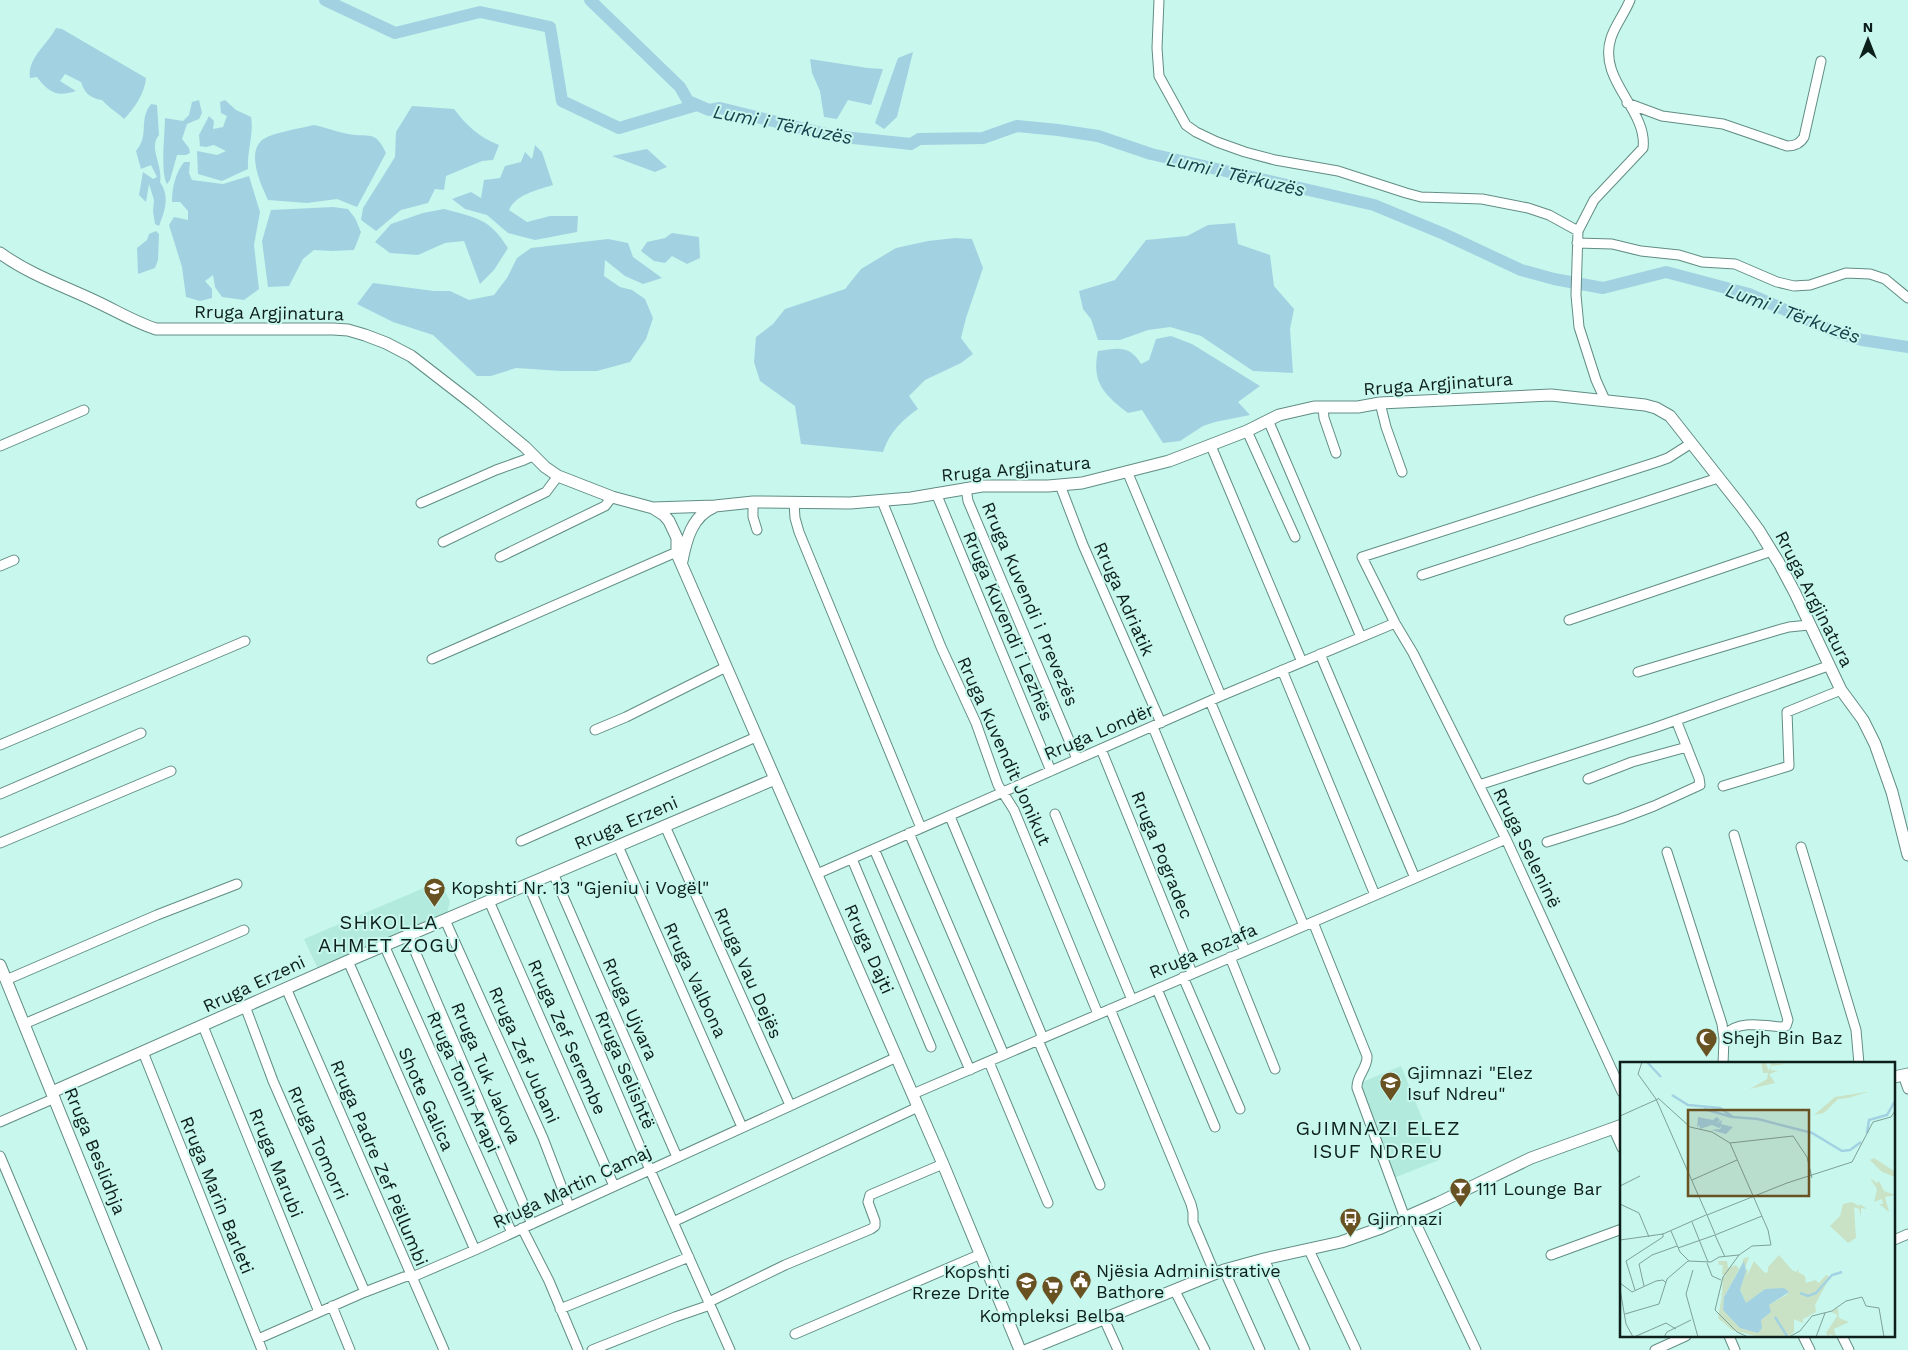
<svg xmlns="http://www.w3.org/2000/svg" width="1908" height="1350" viewBox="0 0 1908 1350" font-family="'Work Sans',sans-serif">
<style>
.built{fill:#b2eade}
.water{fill:#a2d2e2}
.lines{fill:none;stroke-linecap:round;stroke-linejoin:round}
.river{stroke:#a2d2e2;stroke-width:12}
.street-casing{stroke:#618d84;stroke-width:11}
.secondary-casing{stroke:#618d84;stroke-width:13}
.street{stroke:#fff;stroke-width:9}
.secondary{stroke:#fff;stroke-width:11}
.labels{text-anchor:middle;stroke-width:4;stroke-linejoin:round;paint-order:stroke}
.street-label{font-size:18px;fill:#0d1f1b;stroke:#c8f7ed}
.poi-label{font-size:18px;fill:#0d1f1b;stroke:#c8f7ed;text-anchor:start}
.water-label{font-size:19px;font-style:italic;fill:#16414d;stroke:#c8f7ed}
.quarter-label{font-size:20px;letter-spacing:1px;fill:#0d1f1b;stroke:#c8f7ed}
.inset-river{fill:none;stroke:#a2d2e2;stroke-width:2.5}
.inset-road{fill:none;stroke:#7da199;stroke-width:1}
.view{fill:#695222;fill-opacity:0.15;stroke:#695222;stroke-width:2.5}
.inset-edge{fill:none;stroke:#0d1f1b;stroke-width:2.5}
</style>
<rect width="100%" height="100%" fill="#c8f7ed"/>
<path class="built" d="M 440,881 L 450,901 L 447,914 L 318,969 L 304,939 Z
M 1401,1066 L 1439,1160 L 1394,1178 L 1360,1083 Z"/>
<path class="water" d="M 56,28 L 62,29 L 146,78 C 145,93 134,109 124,119 C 117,112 109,108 102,100 C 90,98 85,94 81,82 L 65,74 L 60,81 L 76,91 C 57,97 49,93 37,77 L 30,78 C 27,58 48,44 56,28 Z
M 913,52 L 897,117 L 884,129 L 875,123 L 898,58 Z
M 810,59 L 868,68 L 883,69 L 871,105 L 848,100 L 837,119 L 824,117 L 820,91 L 812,73 Z
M 199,100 L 202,113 L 199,119 L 187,124 L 182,139 L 189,148 L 190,153 L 186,155 L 177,155 L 170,180 L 167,184 C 160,171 165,134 165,118 L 183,121 L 189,115 L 192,102 Z
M 225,100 L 236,110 L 251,117 C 254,134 247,151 248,169 L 222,181 L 198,174 L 197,151 L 217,155 L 226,151 L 214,145 L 206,147 L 200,146 L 199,135 L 209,116 L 214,121 L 213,129 L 223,127 L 227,116 L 221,113 L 220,102 Z
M 151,104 L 157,105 L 159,135 C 148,148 163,164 160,182 C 170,197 165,210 159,226 L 155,224 L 153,211 L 154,200 L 149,184 L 146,202 L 139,195 L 143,172 L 153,179 L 157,177 L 151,165 L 141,169 L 136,151 C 150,135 138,120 151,104 Z
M 412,106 L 454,109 C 466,125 480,138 499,145 L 493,160 L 482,161 L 446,176 L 444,190 L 435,189 L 428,203 L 401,210 L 376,231 L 361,220 L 363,208 L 395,157 L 396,132 Z
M 314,125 C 325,127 336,132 348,134 C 369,138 375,129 386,153 L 357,207 L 337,199 L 307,203 L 268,200 C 261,185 247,155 261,141 C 269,133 302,128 314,125 Z
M 535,145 L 542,152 L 553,185 C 538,190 516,194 509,210 L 527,222 L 550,216 L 578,216 L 577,232 L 535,240 L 508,233 L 487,215 L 465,209 L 452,199 L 471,192 L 481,198 L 484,180 L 500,178 L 505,166 L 521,162 L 525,152 L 532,159 Z
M 647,149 L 667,167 L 655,172 L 612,156 Z
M 184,162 L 190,162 L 189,173 L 192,180 L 223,184 L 249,176 L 260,212 L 254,245 L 259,289 L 244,300 L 222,297 L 215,287 L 213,275 L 205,281 L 212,289 L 212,298 L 200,301 L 186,297 L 182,267 L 169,225 L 174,217 L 188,220 L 188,211 L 180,202 L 172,202 C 172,188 175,174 184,162 Z
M 333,207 L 348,209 L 355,218 L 361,232 L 354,250 L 332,251 L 314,250 L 303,259 L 289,286 L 268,287 L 262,241 L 271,210 Z
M 444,209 C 477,218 489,218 508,248 L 494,270 L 480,284 L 464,241 L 445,243 L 418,255 L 390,253 L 375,242 L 391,224 L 423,213 Z
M 1235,223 L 1238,244 L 1270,255 L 1274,286 L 1294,309 L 1290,329 L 1293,373 L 1253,371 L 1201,336 L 1170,327 L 1148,330 L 1120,340 L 1098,340 L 1091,319 L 1083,309 L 1079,291 L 1115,280 L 1146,240 L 1187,236 L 1208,225 Z
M 156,231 L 159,234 L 158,260 L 155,268 L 138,274 L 137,248 L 147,240 L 149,234 Z
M 672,233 L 699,237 L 700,258 L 687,264 L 672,256 L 665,263 L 654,261 L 641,251 L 647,242 L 665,238 Z
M 955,238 L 972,239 L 983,268 L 966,318 L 961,338 L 973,354 L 961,363 L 925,380 L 909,396 L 918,409 C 902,420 889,433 883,452 L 801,444 L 795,406 L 760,381 L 754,362 L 756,337 L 773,324 L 785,309 L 845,289 L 861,269 L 896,248 L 928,241 Z
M 608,239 L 628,243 L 633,257 L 662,278 L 643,284 L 625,276 L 605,260 L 604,276 L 620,287 L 632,290 L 645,299 L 653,318 L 646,339 L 630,362 L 597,371 L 561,371 L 516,368 L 491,376 L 477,376 L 433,335 L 393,322 L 357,304 L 373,283 L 434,291 L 450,291 L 469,300 L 494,295 L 507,278 L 517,258 L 531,248 Z
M 1171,336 L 1192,344 L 1260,386 L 1238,402 L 1250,415 L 1215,422 L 1203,426 L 1180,441 L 1163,443 L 1142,410 L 1128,413 C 1105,395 1091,383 1098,351 C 1118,348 1130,345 1141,364 L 1149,360 L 1156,339 Z"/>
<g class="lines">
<path class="river" d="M 325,0 L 395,33 L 480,12 L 550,27 L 562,101 L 619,128 L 697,105
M 590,0 L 680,87 L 688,101 L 709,110 L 720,108 L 834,136 L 911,144 L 919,139 L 983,138 L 1017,126 L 1058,130 L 1098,136 L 1151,154 L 1374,205 L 1444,234 L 1521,270 L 1554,279 L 1603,288 L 1666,272 L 1749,294 L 1833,331 L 1862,340 L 1908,347"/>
<defs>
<path id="street" d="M 1159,0 L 1157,48 L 1159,76 L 1186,125 L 1196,132 L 1217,142 L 1245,152 L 1275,160 L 1338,171 L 1406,193 L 1421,197 L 1482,199 L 1528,208 L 1549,215 L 1578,231
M 1627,103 L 1662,116 L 1723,124 L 1787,146 C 1795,146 1800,144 1804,137 L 1821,61
M 1577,243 L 1612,244 L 1641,251 L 1679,255 L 1702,262 L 1735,264 L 1777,282 L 1794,286 L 1810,285 L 1846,273 L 1870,274 L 1885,279 L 1908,298
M 1605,400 L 1596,380 L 1579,327 L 1576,295 L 1578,231 L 1594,200 L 1643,148 C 1648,110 1597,80 1611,38 C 1615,25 1625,13 1630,0
M 1380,403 L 1386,427 L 1402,472
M 1323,407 L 1324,418 L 1336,453
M 1268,420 L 1361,637
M 1247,431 L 1295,537
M 0,446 L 84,410
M 1211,446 L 1302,662
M 1127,471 L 1221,696
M 1060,485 L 1083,545 L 1161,723
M 966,488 L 968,501 L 1077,759
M 936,493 L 1051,771
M 882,501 L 941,647 L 976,723 L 998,785 L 1014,810 L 1098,1014
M 753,502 L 753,517 L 757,530
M 794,502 L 795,518 L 799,532 L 921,828
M 421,503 L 496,470 L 524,460 L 533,456
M 443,542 L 546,492 L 558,476
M 500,557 L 605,506 L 612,497
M 0,566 L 14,560
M 1422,575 L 1718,478
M 1569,620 L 1772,551
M 1320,654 L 1415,878
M 432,659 L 672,554 L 677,554
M 1282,670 L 1375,895
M 1638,672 L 1778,630 L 1789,627 L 1809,625
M 1210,701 L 1304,926
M 1153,727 L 1245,951
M 595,730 L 626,717 L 726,667
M 0,745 L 245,641
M 1101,749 L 1192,973
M 1588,779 L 1632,762 L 1687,747
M 1479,785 L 1654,728 L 1828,666
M 1723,786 L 1789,766 L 1787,712 L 1841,690
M 0,794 L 141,733
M 1055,814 L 1132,1000
M 951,819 L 1043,1038
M 665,826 L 790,1105
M 909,833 L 1004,1055
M 521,841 L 756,737
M 1547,842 L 1620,819 L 1654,806 L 1700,785 L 1699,778 L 1676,720
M 0,843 L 171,771
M 618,846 L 742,1127
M 1801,847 L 1856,1030 L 1859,1064
M 874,849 L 970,1070
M 1667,852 L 1722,1024 L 1724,1039 L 1723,1064
M 852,859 L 931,1047
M 553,873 L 677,1157
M 817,874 L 1221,696 L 1395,623
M 528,884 L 650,1170 L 730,1350
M 489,901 L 614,1186
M 445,920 L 543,1138 L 569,1206
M 1313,922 L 1367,1056 C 1368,1068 1356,1076 1357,1088 L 1405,1218
M 408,935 L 532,1224
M 384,945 L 512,1233
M 1230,957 L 1275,1069
M 348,961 L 475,1250
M 1183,977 L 1240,1109
M 6,980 L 157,915 L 237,884
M 286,988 L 444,1350
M 1157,989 L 1215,1127
M 245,1006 L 273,1081 L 365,1292
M 1110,1009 L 1191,1204 L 1193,1212 L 1193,1222 L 1215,1274
M 24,1024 L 244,930
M 203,1026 L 319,1312
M 1724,1035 C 1739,1020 1761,1025 1781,1027 L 1786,1026 L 1788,1020 L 1734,835
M 1038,1040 L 1100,1185
M 143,1052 L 262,1350
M 989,1062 L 1048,1203
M 1903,1075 L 1908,1089
M 1622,1092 L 1506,839 L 1413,653 L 1395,623 L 1362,557 L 1657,462 L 1668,458 L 1690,444
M 913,1094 L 1506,839
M 0,1122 L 55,1098
M 1613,1128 L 1622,1148
M 0,1156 L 82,1350
M 1412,1215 L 1476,1350
M 673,1222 L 918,1107
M 522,1228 L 549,1281 L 578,1350
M 1894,1240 L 1908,1234
M 1309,1250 L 1356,1350
M 1551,1255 L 1622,1229
M 1264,1259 L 1305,1350
M 1224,1270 L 1260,1350
M 1175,1291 L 1205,1350
M 709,1302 L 785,1265 L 871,1229 L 875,1226 L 875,1221 L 868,1202 L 870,1195 L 943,1164
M 332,1306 L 350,1350
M 560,1309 L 689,1257
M 1104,1319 L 1118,1350
M 795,1334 L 981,1254
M 1729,1336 L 1735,1350
M 1803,1336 L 1810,1350
M 1842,1336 L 1849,1350
M 258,1339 L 365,1292 L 404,1277 L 417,1275 L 475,1250 L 897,1057
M 592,1350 L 675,1317 L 710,1305
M 1655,1350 L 1686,1336"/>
<path id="secondary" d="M 0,253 C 29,274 61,285 93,300 C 115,310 134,322 156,329 L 333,329 L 348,330 L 365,335 L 386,343 L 411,356 L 473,404 L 525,447 L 545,467 L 558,476 L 612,497 L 653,508 L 715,506 L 753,502 L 850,503 L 911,498 L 982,486 L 1048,486 L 1082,483 L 1169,461 L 1247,431 L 1279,415 L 1314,407 L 1358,407 L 1380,403 L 1551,395 L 1645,405 L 1656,408 L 1670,416 L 1741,506 L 1758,529 L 1779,563 L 1795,593 L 1841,690 L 1863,720 L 1875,744 L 1892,792 L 1908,855
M 653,508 L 664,515 L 669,521 L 677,538 L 677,554 L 943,1164 L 1020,1350
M 682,561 C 686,540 692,516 714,507
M 0,965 L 156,1350
M 1894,1077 L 1908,1074
M 52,1092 L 348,961 L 775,779
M 1027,1350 L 1224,1270 L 1264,1259 L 1341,1242 L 1381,1228 L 1438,1203 L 1531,1158 L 1622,1125"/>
</defs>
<use href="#street" class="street-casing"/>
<use href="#secondary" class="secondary-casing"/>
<use href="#street" class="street"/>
<use href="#secondary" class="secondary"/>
</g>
<defs>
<symbol id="school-pin" viewBox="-11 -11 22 30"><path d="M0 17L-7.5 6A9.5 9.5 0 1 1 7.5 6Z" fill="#695222" stroke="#c8f7ed"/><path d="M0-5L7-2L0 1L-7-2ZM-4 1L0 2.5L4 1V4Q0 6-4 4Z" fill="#fff"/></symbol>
<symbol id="mosque-pin" viewBox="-11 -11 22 30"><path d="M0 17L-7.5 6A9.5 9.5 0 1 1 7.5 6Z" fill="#695222" stroke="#c8f7ed"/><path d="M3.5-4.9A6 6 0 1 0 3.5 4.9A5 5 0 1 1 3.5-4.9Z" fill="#fff"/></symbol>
<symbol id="bar-pin" viewBox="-11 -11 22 30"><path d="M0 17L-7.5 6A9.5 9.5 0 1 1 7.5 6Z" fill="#695222" stroke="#c8f7ed"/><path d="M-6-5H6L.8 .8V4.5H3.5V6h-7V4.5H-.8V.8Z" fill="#fff"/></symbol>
<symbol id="bus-pin" viewBox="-11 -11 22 30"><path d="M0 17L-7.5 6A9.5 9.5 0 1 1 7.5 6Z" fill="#695222" stroke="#c8f7ed"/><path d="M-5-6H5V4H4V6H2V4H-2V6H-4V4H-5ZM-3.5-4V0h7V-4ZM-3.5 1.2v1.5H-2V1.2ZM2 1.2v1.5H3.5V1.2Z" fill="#fff"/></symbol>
<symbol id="civic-pin" viewBox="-11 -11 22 30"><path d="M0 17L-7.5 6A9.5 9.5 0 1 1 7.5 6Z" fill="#695222" stroke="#c8f7ed"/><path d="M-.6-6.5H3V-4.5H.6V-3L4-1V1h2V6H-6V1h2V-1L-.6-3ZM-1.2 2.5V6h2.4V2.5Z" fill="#fff"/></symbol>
<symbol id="supermarket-pin" viewBox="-11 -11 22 30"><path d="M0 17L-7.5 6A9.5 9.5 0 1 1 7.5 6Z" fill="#695222" stroke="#c8f7ed"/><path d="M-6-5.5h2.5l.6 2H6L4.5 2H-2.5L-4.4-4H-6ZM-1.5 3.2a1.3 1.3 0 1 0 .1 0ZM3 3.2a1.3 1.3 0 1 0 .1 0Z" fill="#fff"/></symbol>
</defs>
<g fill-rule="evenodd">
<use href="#school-pin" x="422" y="876" width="25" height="34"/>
<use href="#mosque-pin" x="1694" y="1026" width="25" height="34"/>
<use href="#school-pin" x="1378" y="1070" width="25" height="34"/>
<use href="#bar-pin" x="1448" y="1176" width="25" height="34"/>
<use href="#bus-pin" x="1338" y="1206" width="25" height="34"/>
<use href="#civic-pin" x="1068" y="1268" width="25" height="34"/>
<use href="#school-pin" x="1014" y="1270" width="25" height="34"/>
<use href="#supermarket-pin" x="1040" y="1274" width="25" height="34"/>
</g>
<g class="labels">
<g class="street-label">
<text transform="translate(269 313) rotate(1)" y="6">Rruga Argjinatura</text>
<text transform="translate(1438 384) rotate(-4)" y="6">Rruga Argjinatura</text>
<text transform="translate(1016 469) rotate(-5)" y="6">Rruga Argjinatura</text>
<text transform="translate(1124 599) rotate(66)" y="6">Rruga Adriatik</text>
<text transform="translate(1814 599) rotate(63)" y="6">Rruga Argjinatura</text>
<text transform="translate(1030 604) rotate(67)" y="6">Rruga Kuvendi i Prevezës</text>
<text transform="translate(1008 626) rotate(67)" y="6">Rruga Kuvendi i Lezhës</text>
<text transform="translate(1099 732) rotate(-23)" y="6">Rruga Londër</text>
<text transform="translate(1004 751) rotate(66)" y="6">Rruga Kuvendit Jonikut</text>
<text transform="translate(626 823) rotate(-23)" y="6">Rruga Erzeni</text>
<text transform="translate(1527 848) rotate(64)" y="6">Rruga Seleninë</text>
<text transform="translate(1162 855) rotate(68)" y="6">Rruga Pogradec</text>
<text transform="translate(869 949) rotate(66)" y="6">Rruga Dajti</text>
<text transform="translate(1203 951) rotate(-23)" y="6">Rruga Rozafa</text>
<text transform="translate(748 973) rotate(66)" y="6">Rruga Vau Dejës</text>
<text transform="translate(695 980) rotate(65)" y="6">Rruga Valbona</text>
<text transform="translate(254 984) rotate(-25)" y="6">Rruga Erzeni</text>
<text transform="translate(630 1009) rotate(66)" y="6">Rruga Ujvara</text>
<text transform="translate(567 1037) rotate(66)" y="6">Rruga Zef Serembe</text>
<text transform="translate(524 1055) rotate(66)" y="6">Rruga Zef Jubani</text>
<text transform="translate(625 1070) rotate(67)" y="6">Rruga Selishtë</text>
<text transform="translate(486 1073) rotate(67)" y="6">Rruga Tuk Jakova</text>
<text transform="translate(463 1082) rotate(66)" y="6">Rruga Tonin Arapi</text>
<text transform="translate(426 1099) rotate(66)" y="6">Shote Galica</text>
<text transform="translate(318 1143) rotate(66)" y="6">Rruga Tomorri</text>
<text transform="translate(95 1151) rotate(68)" y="6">Rruga Beslidhja</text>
<text transform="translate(276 1163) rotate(68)" y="6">Rruga Marubi</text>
<text transform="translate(379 1163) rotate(67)" y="6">Rruga Padre Zef Pëllumbi</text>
<text transform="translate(572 1187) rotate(-25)" y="6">Rruga Martin Camaj</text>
<text transform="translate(217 1195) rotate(68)" y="6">Rruga Marin Barleti</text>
</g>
<g class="poi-label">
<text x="451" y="894">Kopshti Nr. 13 "Gjeniu i Vogël"</text>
<text x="1722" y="1044">Shejh Bin Baz</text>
<text x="1407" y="1079">Gjimnazi "Elez<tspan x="1407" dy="21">Isuf Ndreu"</tspan></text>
<text x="1476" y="1195">111 Lounge Bar</text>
<text x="1367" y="1225">Gjimnazi</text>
<text x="1096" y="1277">Njësia Administrative<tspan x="1096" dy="21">Bathore</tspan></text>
<text x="1010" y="1278" text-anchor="end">Kopshti<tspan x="1010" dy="21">Rreze Drite</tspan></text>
<text x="1052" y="1322" text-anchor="middle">Kompleksi Belba</text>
</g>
<g class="water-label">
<text transform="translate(783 124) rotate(11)" y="7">Lumi i Tërkuzës</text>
<text transform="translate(1236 174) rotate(13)" y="7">Lumi i Tërkuzës</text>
<text transform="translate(1793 313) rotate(20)" y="7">Lumi i Tërkuzës</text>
</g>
<g class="quarter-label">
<text x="389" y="929">SHKOLLA<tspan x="389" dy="23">AHMET ZOGU</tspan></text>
<text x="1378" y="1135">GJIMNAZI ELEZ<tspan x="1378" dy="23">ISUF NDREU</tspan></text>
</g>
</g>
<g transform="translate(1620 1062)">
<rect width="275" height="275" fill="#c8f7ed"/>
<path d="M 141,0 L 145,0 L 149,9 L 151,1 L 165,2 L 150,4 L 151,8 L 158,9 L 149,12 L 155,21 L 130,27 L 147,17 L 148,11 L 143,11 ZM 246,30 L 248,30 L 228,36 L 218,37 L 204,51 L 194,53 L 215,35 ZM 254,96 L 274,109 L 275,115 L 262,110 L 250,98 ZM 250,116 L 257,121 L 259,119 L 264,129 L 275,133 L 265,135 L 269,150 L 259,142 L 263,142 L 262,137 L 254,140 L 257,127 ZM 232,140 L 239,144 L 240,142 L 247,147 L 241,146 L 241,155 L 239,147 L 234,145 L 236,176 L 228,181 L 210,164 L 220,154 L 223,142 ZM 159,193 L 172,208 L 176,210 L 179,206 L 178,210 L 185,214 L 186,221 L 195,218 L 199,221 L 206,213 L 210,215 L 195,243 L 196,250 L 183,257 L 183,261 L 174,257 L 174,270 L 168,275 L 140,275 L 112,268 L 98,256 L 102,233 L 99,233 L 102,232 L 103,215 L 106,214 L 102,212 L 103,203 L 99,203 L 98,199 L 107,199 L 108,206 L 116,203 L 119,207 L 124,196 L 129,195 L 125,206 L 128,208 L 127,214 L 134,199 L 145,211 L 148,210 L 148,205 ZM 123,200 L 126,208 L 120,227 L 126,242 L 145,227 L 160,227 L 168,232 L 148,243 L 150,249 L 141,258 L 138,269 L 123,267 L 103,247 L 104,235 ZM 218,246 L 219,256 L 229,260 L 214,267 L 216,275 L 210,272 L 208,275 L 206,271 L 218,253 L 211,250 Z" fill="#c9e2c5" fill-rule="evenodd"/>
<path d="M 78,55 L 93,58 L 97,55 L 100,58 L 96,62 L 102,58 L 101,62 L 113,65 L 106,72 L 91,68 L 100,67 L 102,64 L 99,66 L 92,63 L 80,67 L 79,63 L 77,66 ZM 124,199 L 126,209 L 120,228 L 126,241 L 145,227 L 164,226 L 169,230 L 149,243 L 151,250 L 141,258 L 142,266 L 138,271 L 120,266 L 103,248 L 104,235 Z" fill="#a2d2e2"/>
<path class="inset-river" d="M 27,0 L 41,15M 52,33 L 68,43 L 100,46 L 113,55 L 138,57 L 192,71 L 222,89 L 230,88 L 241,80M 84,47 L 112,55M 247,71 L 249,58 L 267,53 L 275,39M 180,231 L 188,234 L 196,231 L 212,213 L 222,210M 155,255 L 167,274"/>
<path class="inset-road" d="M 22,0 L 18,12 L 36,37M 36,37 L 87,153M 0,54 L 38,37M 110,81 L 173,74 L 187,95 L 192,116M 72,118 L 117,98M 0,124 L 20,114M 0,142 L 19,151 L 29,175M 87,153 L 95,172M 87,153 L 167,121 L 232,100 L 253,60 L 271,55 L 275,49M 72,160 L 88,200M 51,169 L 60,190 L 69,199M 95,173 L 142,154M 95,173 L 105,195M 0,178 L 43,172 L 86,153M 58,186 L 95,173M 119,193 L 103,215 L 95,248 L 117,270 L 128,275M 87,201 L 92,214 L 101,218M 73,208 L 66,232 L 78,275M 0,221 L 12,230 L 36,219 L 43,218 L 46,221M 24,224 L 19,202 L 32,193 L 57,184M 0,227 L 6,262 L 13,275M 15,228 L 6,199 L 43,175 L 43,171M 5,252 L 39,242 L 47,217 L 68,199 L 91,200 L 99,195 L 119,193 L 132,184 L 151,183 L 148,168 L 110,81 L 92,70 L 70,65 L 38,36M 14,275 L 46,261 L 56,267M 44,275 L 47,270 L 71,258M 169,275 L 180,269 L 192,254 L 212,249 L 226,239 L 242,235 L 246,244 L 259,246 L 264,275M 196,275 L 205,251"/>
<path class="view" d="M 68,48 L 189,48 L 189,134 L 68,134 Z"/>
<rect width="275" height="275" class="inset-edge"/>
</g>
<g transform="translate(1868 40)" stroke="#c8f7ed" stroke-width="4" paint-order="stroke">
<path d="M0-4L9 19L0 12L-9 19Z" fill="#0d1f1b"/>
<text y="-8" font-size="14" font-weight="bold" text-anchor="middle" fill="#0d1f1b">N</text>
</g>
</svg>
